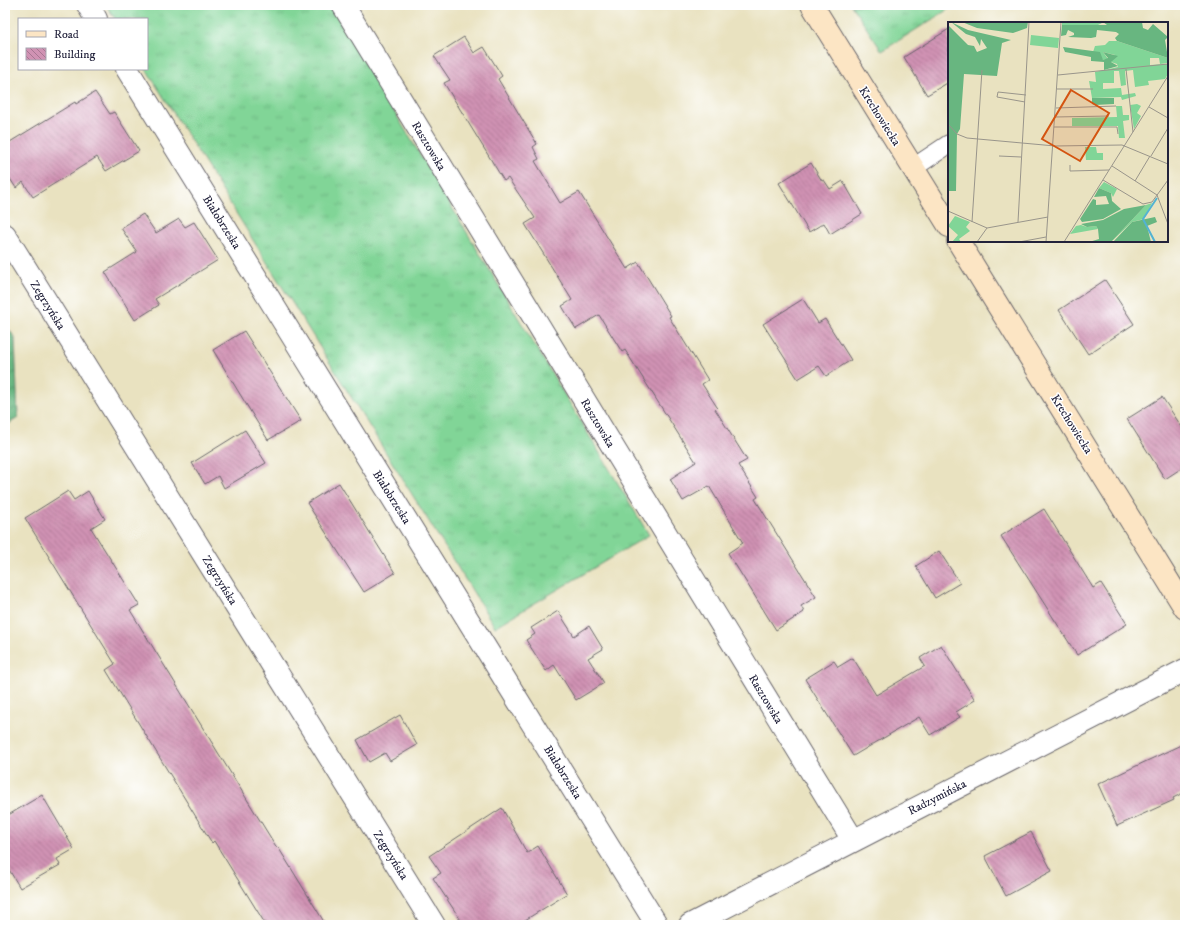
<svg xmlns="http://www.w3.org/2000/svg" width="1190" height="930" viewBox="0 0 1190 930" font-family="'IM FELL DW Pica',serif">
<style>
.grass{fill:url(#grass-tufts);stroke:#527c69}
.forest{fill:url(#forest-crowns);stroke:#456c5e}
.building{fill:url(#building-back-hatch)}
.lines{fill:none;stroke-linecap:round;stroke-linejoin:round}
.lane-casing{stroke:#68656a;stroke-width:20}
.street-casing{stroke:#68656a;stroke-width:24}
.secondary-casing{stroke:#68656a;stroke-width:24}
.lane{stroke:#fff;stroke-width:18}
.street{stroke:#fff;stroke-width:22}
.secondary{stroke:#fce5c4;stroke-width:22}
.labels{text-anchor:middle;stroke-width:3;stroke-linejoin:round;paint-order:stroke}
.street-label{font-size:12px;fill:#22223b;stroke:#fff}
.inset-river{fill:none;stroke:#53b3d2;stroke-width:2}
.inset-road{fill:none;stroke:#99958b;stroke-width:1}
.view{fill:#d45411;fill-opacity:0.15;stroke:#d45411;stroke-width:2}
.inset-edge{fill:none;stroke:#22223b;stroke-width:2}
</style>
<defs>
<pattern id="grass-tufts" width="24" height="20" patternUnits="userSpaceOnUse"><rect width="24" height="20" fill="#81d597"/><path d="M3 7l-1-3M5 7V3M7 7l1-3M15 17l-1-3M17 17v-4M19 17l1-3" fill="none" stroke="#6fb783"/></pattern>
<pattern id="forest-crowns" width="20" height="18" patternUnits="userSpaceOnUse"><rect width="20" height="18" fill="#68b680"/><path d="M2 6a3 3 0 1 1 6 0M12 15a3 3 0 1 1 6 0" fill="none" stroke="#55946a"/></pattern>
<pattern id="building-back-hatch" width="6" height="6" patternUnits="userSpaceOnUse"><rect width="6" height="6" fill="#d092b3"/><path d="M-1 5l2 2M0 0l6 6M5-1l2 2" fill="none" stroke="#a87793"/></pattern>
</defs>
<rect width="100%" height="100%" fill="#fff"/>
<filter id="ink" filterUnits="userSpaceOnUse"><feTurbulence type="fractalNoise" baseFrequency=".025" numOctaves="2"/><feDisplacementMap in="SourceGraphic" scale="8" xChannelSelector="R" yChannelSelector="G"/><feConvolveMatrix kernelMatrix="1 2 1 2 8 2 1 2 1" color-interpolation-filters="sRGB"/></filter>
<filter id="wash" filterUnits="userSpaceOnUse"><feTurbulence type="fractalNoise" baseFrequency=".012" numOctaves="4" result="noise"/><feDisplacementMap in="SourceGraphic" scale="16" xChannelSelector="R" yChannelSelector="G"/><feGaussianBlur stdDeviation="0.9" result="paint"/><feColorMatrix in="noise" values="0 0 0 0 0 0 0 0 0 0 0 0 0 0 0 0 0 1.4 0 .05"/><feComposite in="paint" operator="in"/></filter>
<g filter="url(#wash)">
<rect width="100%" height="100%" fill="#e9e2c0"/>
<path class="grass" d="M 106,5 L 330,5 L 649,535 L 495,627 L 146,69 L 147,19 L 115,19 Z
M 851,5 L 955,5 L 882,51 Z"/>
<path class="forest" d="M 5,324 L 15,338 L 18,418 L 5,426 Z"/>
<g id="blocks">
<path class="building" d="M 949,29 L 949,82 L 927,95 L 904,57 Z
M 464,37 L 474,53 L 484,47 L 502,76 L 498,79 L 537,144 L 533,147 L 539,159 L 535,161 L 560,203 L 579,192 L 627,269 L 638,262 L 671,316 L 669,317 L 708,380 L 702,384 L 717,407 L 715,409 L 747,460 L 738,465 L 758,497 L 755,499 L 816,597 L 801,606 L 804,612 L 776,630 L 728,553 L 743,543 L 709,486 L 683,501 L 670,479 L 696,462 L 625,350 L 622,352 L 599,315 L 576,329 L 562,306 L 572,300 L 525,224 L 535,218 L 508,178 L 504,181 L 444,83 L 450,80 L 434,56 Z
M 95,92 L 110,114 L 114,112 L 139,151 L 106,171 L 97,157 L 33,197 L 23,182 L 16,188 L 5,171 L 5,145 L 75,102 L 76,104 Z
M 811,163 L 822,181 L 824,180 L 830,189 L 843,181 L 862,214 L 830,234 L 824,223 L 809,232 L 779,183 Z
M 143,214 L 156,233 L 179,219 L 185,227 L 194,222 L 218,260 L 155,299 L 159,305 L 135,320 L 105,272 L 137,252 L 121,228 Z
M 1105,280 L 1134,324 L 1088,354 L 1059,310 Z
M 803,299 L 818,323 L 825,319 L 851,360 L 826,376 L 819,366 L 798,379 L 763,324 Z
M 244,331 L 301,421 L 268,440 L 213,350 Z
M 1162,397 L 1185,432 L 1185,466 L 1165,479 L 1127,419 Z
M 245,430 L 266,463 L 224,488 L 218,476 L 205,484 L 192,463 Z
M 339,483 L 395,573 L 364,592 L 307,503 Z
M 68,491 L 74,500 L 88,491 L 105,519 L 91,528 L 139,605 L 130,610 L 277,848 L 278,847 L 326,925 L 266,925 L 214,841 L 212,843 L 106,670 L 115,664 L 25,518 Z
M 1044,509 L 1093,588 L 1101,583 L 1127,624 L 1077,655 L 1001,536 Z
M 939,551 L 960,583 L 935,598 L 916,566 Z
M 558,611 L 574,636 L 589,626 L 603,649 L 588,658 L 604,683 L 576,700 L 554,665 L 546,671 L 526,640 L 535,634 L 531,628 Z
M 941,645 L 975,700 L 956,712 L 960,717 L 930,735 L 919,717 L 853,756 L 805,679 L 834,661 L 838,667 L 853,658 L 876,695 L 925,666 L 920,658 Z
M 400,715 L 417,745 L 390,761 L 385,753 L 369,762 L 357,740 Z
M 1185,743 L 1185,792 L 1173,798 L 1174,800 L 1117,826 L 1098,784 Z
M 42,795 L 74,849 L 57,859 L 60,865 L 20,888 L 5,863 L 5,817 Z
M 502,808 L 527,853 L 538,846 L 567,894 L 517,925 L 464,925 L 433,878 L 441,873 L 429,856 Z
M 1031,832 L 1052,871 L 1006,896 L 985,856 Z"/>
</g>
</g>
<g filter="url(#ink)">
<use href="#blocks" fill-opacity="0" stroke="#68656a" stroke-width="1"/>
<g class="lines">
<defs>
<path id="lane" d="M 913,168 L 949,144"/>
<path id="street" d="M 88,5 L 96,19
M 343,5 L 853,840
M 127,69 L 657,925
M 5,235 L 434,925
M 690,925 L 1185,670"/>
<path id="secondary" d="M 812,5 L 949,226
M 958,241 L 1185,608"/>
</defs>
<use href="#lane" class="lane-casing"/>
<use href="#street" class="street-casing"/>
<use href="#secondary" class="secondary-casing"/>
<use href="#lane" class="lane"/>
<use href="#street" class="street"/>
<use href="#secondary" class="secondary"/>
</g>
</g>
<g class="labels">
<g class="street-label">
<text transform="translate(880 116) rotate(58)" y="4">Krechowiecka</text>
<text transform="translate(429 146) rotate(59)" y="4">Rasztowska</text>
<text transform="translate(222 222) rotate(58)" y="4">Białobrzeska</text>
<text transform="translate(48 305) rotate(58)" y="4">Zegrzyńska</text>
<text transform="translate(598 423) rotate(59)" y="4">Rasztowska</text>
<text transform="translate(1072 424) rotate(58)" y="4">Krechowiecka</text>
<text transform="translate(392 497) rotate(58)" y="4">Białobrzeska</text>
<text transform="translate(220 580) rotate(58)" y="4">Zegrzyńska</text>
<text transform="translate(766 699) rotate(59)" y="4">Rasztowska</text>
<text transform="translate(563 772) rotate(58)" y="4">Białobrzeska</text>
<text transform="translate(937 797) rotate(-27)" y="4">Radzymińska</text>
<text transform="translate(391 855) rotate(58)" y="4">Zegrzyńska</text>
</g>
</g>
<g transform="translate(948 22)">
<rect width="220" height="220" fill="#e9e2c0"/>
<path d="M 114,0 L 154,0 L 154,1 L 148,4 L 114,3 ZM 83,13 L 111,16 L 110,26 L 82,23 ZM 161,19 L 169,19 L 220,36 L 220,41 L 212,42 L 211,36 L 202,36 L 202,43 L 220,42 L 220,52 L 217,57 L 200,59 L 201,63 L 187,65 L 185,48 L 177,49 L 178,63 L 173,64 L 171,49 L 166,49 L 166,61 L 155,61 L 155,67 L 173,66 L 174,73 L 187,71 L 188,74 L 174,78 L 173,75 L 144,76 L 141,59 L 148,60 L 147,50 L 170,45 L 169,42 L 163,40 L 167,33 L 155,30 L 160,37 L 155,38 L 145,30 L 147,24 L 157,23 ZM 189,82 L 193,84 L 189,91 L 193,94 L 186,107 L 182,83 ZM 168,84 L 174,84 L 175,93 L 181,93 L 181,98 L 175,99 L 177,116 L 171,116 L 170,104 L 124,104 L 124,96 L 169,95 ZM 137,125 L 148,125 L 149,131 L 155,131 L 155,138 L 138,138 ZM 156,160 L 169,167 L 165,175 L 163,171 L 151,166 ZM 204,181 L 196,197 L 184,200 L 163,220 L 198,183 ZM 7,194 L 22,200 L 18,205 L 22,209 L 11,217 L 13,220 L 4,220 L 10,213 L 0,204 ZM 133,203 L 139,205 L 148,204 L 150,207 L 122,212 L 128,204 Z" fill="#81d597"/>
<path d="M 3,0 L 20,8 L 63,18 L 54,21 L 49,54 L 16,52 L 12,107 L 9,112 L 8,169 L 0,169 L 0,3 L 20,23 L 26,24 L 29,30 L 39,26 L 33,17 L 32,24 L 27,15 L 18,12 ZM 14,0 L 24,1 L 80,0 L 79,6 L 65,11 L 29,6 ZM 155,0 L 194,0 L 195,6 L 200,8 L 205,2 L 220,15 L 217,18 L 220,36 L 169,19 L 167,16 L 171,12 L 168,10 L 149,8 L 148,15 L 143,16 L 120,15 L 126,13 L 126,11 L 120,8 L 118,13 L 113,14 L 114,3 L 159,3 ZM 115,25 L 152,30 L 155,38 L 160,36 L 155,30 L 170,34 L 163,40 L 170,44 L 156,48 L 156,40 L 143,39 L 143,35 L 117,30 ZM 144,76 L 166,76 L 166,82 L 147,83 L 144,82 ZM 151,166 L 163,171 L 164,179 L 173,187 L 155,197 L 134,200 L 132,197 L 145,177 L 148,178 L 148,183 L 161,182 L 158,174 L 146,175 ZM 198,183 L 163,220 L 141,220 L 151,217 L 150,207 L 148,204 L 139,205 L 133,202 L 155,198 L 176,187 ZM 207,195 L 209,200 L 199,204 L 203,220 L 165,220 L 184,200 Z" fill="#68b680"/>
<path class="inset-river" d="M 207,220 L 195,197 L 209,176"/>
<path class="inset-road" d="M 178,47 L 185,110M 110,53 L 220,42M 109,67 L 145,67M 77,80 L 49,75 L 50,70 L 78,73M 201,85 L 220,96M 108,86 L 168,84M 107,95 L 161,94M 0,102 L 9,112 L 19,116 L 107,124 L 174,123 L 220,142M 106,105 L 169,105 L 170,112M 51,134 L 73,135M 203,134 L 220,106M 122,143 L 122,149 L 161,148M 164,144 L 209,173 L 220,202M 155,158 L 195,182 L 204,180 L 220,158M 187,159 L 202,134M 0,189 L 39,206 L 100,195M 24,200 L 34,48M 70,200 L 81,0M 29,220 L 39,206M 71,220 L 98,215M 98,220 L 113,0M 116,220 L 220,54"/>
<path class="view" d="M 123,68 L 161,91 L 132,139 L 94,117 Z"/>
<rect width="220" height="220" class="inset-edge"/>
</g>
<rect width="1190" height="930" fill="none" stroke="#fff" stroke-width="20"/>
<rect x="18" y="18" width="130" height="52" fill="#ffffff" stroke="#a7a7b1"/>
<rect x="26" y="31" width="20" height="6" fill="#fce5c4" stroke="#a7a7b1"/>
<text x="54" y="38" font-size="12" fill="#22223b">Road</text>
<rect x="26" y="48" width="20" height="12" fill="url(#building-back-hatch)" stroke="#a7a7b1"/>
<text x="54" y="58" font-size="12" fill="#22223b">Building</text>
</svg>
